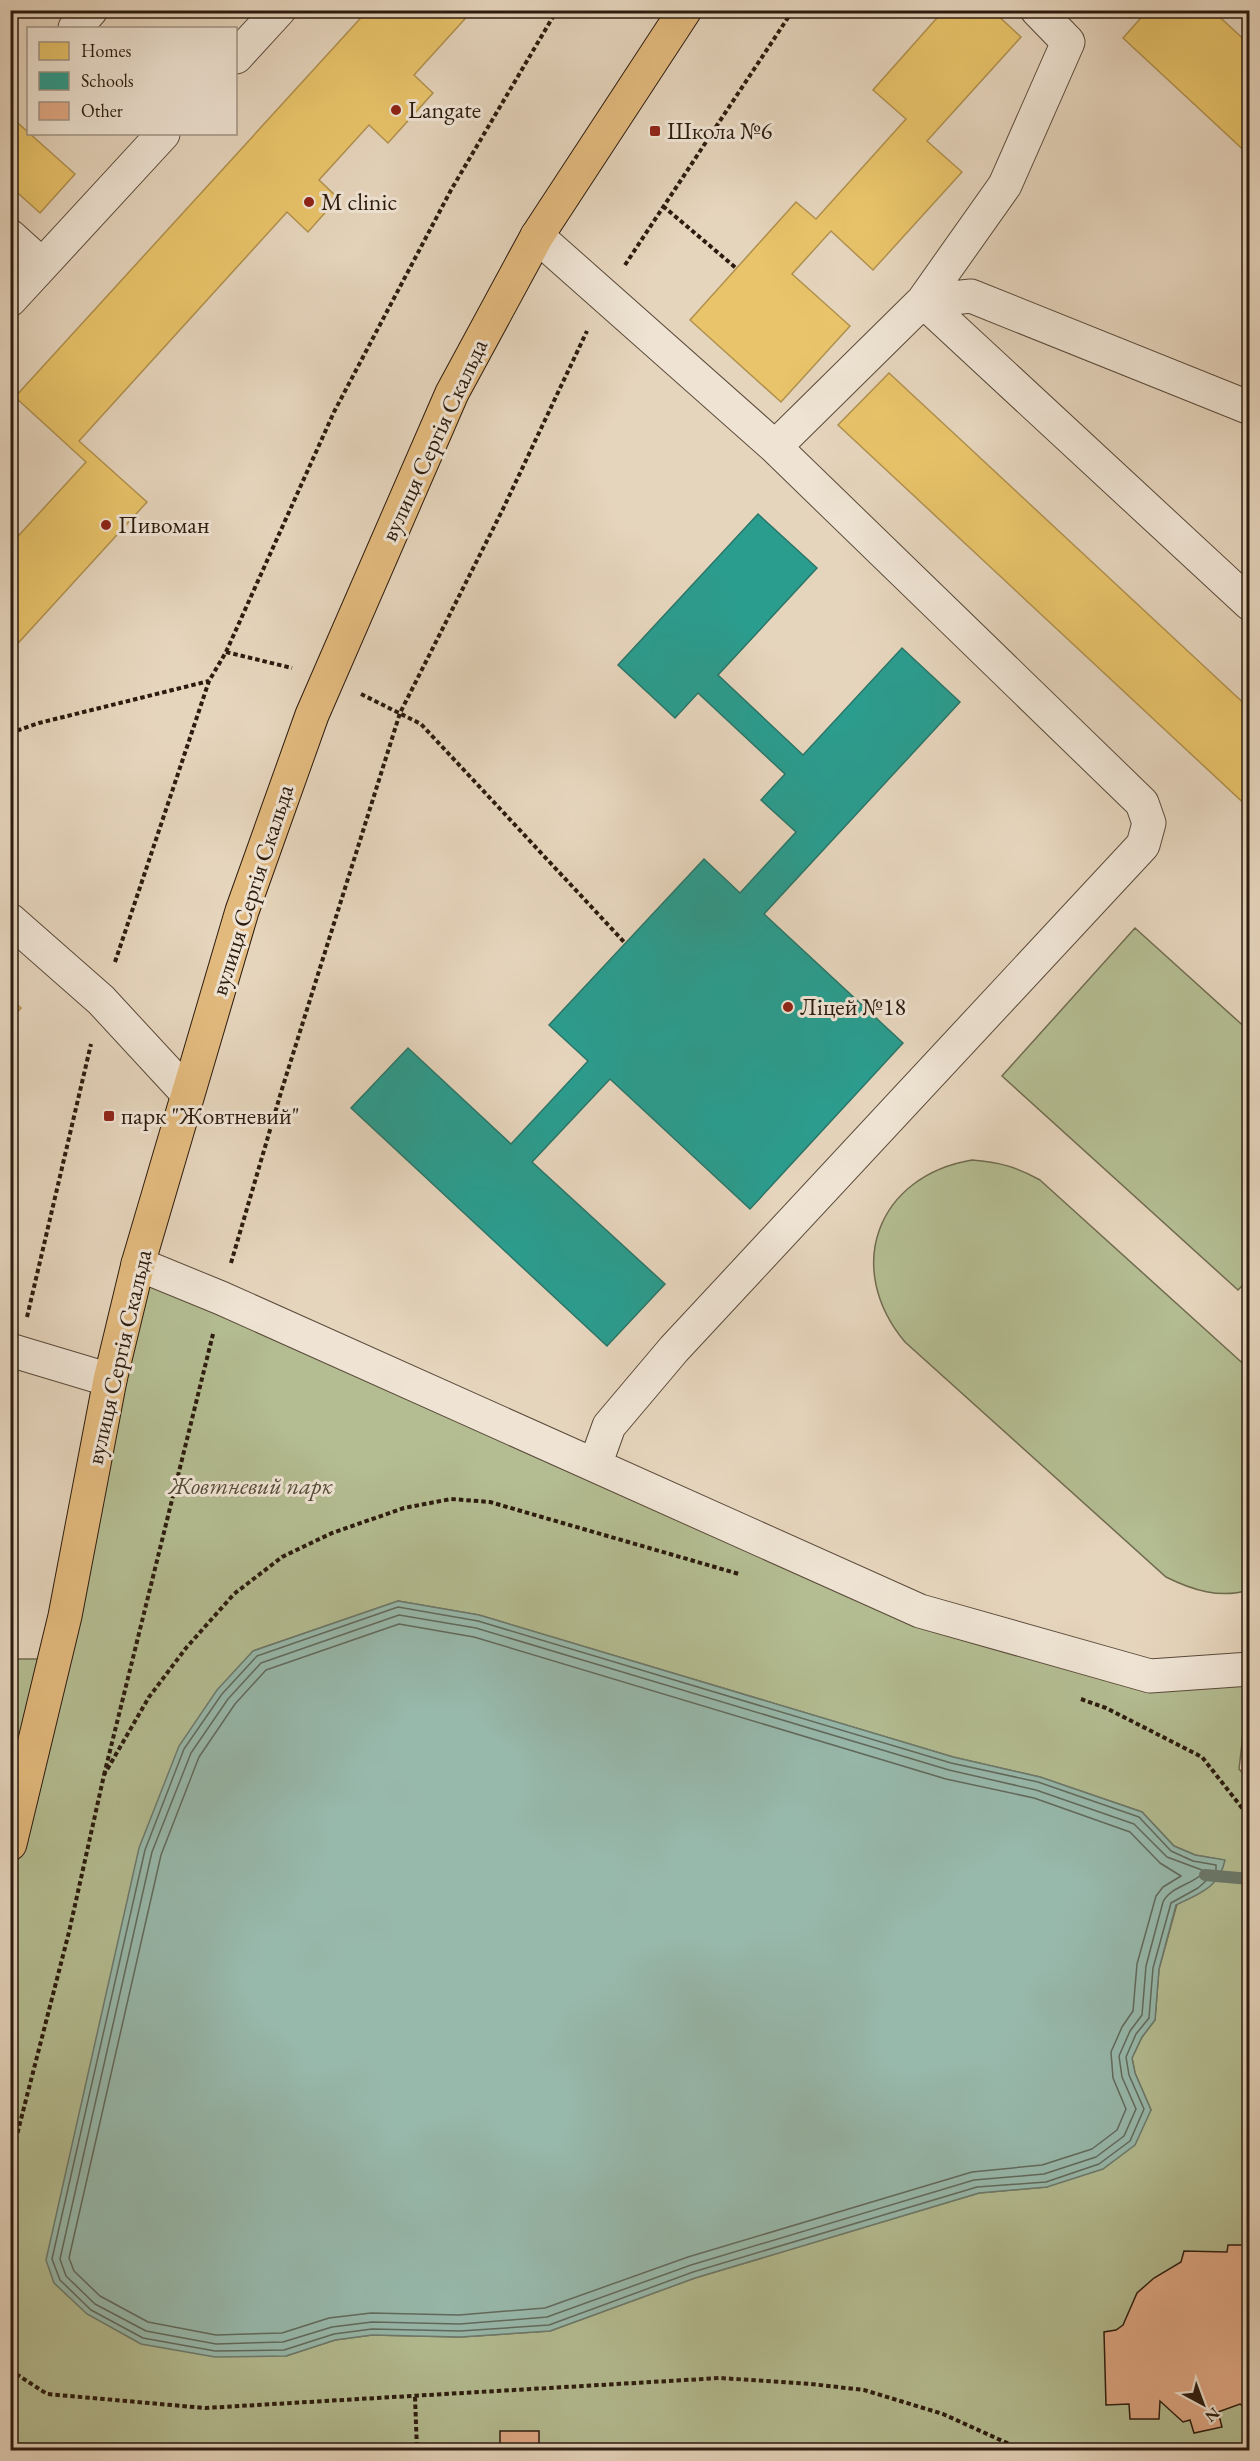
<svg xmlns="http://www.w3.org/2000/svg" width="1260" height="2461" viewBox="0 0 1260 2461" font-family="'EB Garamond',serif">
<style>
.green{fill:#b4bd92;stroke:#706c50;stroke-width:1.5;fill-rule:evenodd}
.water{fill:#97b9ac;stroke:#6c7a6d;stroke-width:1.5}
.homes{fill:#e9c46a;stroke:#b0914e;stroke-width:1.5}
.schools{fill:#2a9d8f;stroke:#2a7668;stroke-width:1.5}
.lines{fill:none;stroke-linecap:round;stroke-linejoin:round}
.shore{stroke:#616a5d;stroke-width:1.5}
.stream{stroke:#6c7a6d;stroke-width:12}
.building{fill:#e2aa86;stroke:#2b1b0e;stroke-width:1.5}
.minor-casing{stroke:#5a4a3a;stroke-width:35}
.major-casing{stroke:#2b1b0e;stroke-width:35}
.path{stroke:#2b1b0e;stroke-width:4;stroke-dasharray:4.5 3;stroke-linecap:butt}
.minor{stroke:#efe4d4;stroke-width:33}
.major{stroke:#e3ba7e;stroke-width:33}
.poi-dot{fill:#8f2418;stroke:#efe4d4;stroke-width:2}
.labels{text-anchor:middle;stroke-width:6;stroke-linejoin:round;paint-order:stroke}
.poi-label{font-size:24px;fill:#2b1b0e;stroke:#efe4d4;text-anchor:start}
.street-label{font-size:24px;fill:#2b1b0e;stroke:#efe4d4}
.park-label{font-size:24px;font-style:italic;fill:#544c36;stroke:#efe4d4}
</style>
<rect width="100%" height="100%" fill="#e6d5bd"/>
<filter id="stains"><feTurbulence type="fractalNoise" baseFrequency=".00333" numOctaves="4"/><feColorMatrix values="0 0 0 0 .2 0 0 0 0 .09 0 0 0 0 .02 0 0 0 .5 -.17"/></filter>
<radialGradient id="worn" r=".72"><stop offset=".6" stop-color="#630" stop-opacity="0"/><stop offset="1" stop-color="#630" stop-opacity=".3"/></radialGradient>
<path class="green" d="M 1135,928 L 1249,1031 L 1250,1278 L 1238,1290 L 1002,1076 Z
M 972,1160 C 999,1162 1017,1167 1040,1180 L 1249,1369 L 1249,1590 C 1220,1599 1192,1590 1166,1577 L 905,1342 C 843,1268 877,1176 972,1160 Z
M 142,1267 L 918,1613 L 1249,1684 L 1239,1769 L 1250,1781 L 1249,2450 L 11,2450 L 11,1659 L 57,1659 ZM 398,1601 L 479,1615 L 953,1757 L 1040,1777 L 1142,1812 L 1174,1846 L 1195,1855 L 1224,1860 C 1220,1885 1199,1895 1177,1904 L 1159,1969 L 1155,2020 L 1142,2037 L 1132,2058 L 1135,2073 L 1151,2110 L 1047,2187 L 979,2193 L 695,2278 L 550,2331 L 460,2337 L 372,2335 L 335,2340 L 286,2356 L 253,1651 Z"/>
<path class="water" d="M 398,1601 L 479,1615 L 953,1757 L 1040,1777 L 1142,1812 L 1174,1846 L 1195,1855 L 1225,1860 C 1219,1888 1200,1893 1176,1905 L 1159,1969 L 1155,2020 L 1142,2037 L 1132,2058 L 1135,2073 L 1151,2110 L 1135,2145 L 1103,2169 L 1047,2187 L 979,2193 L 695,2278 L 550,2331 L 460,2337 L 372,2335 L 335,2340 L 286,2356 L 215,2357 L 141,2344 L 87,2314 L 54,2283 L 46,2260 L 139,1848 L 179,1746 L 217,1690 L 253,1651 Z"/>
<path class="homes" d="M 368,10 L 473,10 L 414,75 L 433,93 L 388,143 L 369,125 L 319,180 L 338,198 L 308,232 L 287,212 L 79,441 L 147,502 L 10,652 L 10,545 L 86,462 L 15,397 Z
M 944,10 L 992,10 L 1021,37 L 927,141 L 962,172 L 873,270 L 831,231 L 792,274 L 850,326 L 781,402 L 690,320 L 796,202 L 816,219 L 906,119 L 873,90 Z
M 1148,10 L 1212,10 L 1250,45 L 1250,156 L 1123,38 Z
M 10,116 L 75,174 L 40,213 L 10,186 Z
M 889,373 L 1250,709 L 1250,809 L 838,425 Z
M 10,998 L 21,1008 L 10,1020 Z
M 10,1111 L 17,1117 L 10,1123 Z"/>
<path class="schools" d="M 758,514 L 817,568 L 718,675 L 803,755 L 902,648 L 960,702 L 764,914 L 903,1043 L 750,1209 L 610,1079 L 532,1162 L 665,1284 L 607,1346 L 351,1108 L 408,1048 L 511,1144 L 588,1061 L 549,1025 L 704,859 L 740,893 L 796,832 L 761,800 L 785,774 L 698,693 L 675,718 L 618,665 Z"/>
<g class="lines">
<path class="shore" d="M 398,1607 L 478,1621 L 951,1763 L 1038,1782 L 1139,1817 L 1171,1851 L 1193,1861 L 1216,1865 L 1216,1872 L 1198,1888 L 1171,1903 L 1153,1968 L 1149,2018 L 1136,2034 L 1126,2057 L 1129,2075 L 1144,2109 L 1130,2141 L 1099,2164 L 1046,2182 L 977,2187 L 693,2272 L 549,2325 L 460,2331 L 372,2329 L 334,2334 L 284,2350 L 215,2351 L 143,2338 L 91,2310 L 60,2280 L 52,2259 L 145,1850 L 184,1749 L 222,1694 L 257,1656 Z
M 399,1615 L 476,1628 L 949,1770 L 1036,1790 L 1134,1824 L 1167,1857 L 1202,1870 L 1202,1874 C 1191,1885 1170,1887 1163,1902 L 1146,1966 L 1142,2015 L 1130,2031 L 1119,2056 L 1122,2077 L 1136,2109 L 1124,2136 L 1096,2157 L 1044,2174 L 974,2180 L 691,2265 L 547,2317 L 460,2324 L 372,2322 L 332,2327 L 283,2342 L 216,2344 L 146,2331 L 95,2304 L 66,2276 L 60,2259 L 152,1852 L 191,1753 L 228,1699 L 261,1663 Z
M 399,1624 L 474,1637 L 946,1779 L 1034,1798 L 1130,1832 L 1160,1863 L 1181,1876 L 1163,1887 L 1156,1896 L 1137,1964 L 1133,2011 L 1122,2027 L 1111,2052 L 1113,2078 L 1126,2109 L 1117,2130 L 1092,2149 L 1042,2165 L 972,2172 L 688,2257 L 545,2308 L 459,2315 L 371,2313 L 329,2318 L 282,2333 L 216,2335 L 148,2322 L 100,2296 L 74,2271 L 69,2258 L 161,1855 L 199,1757 L 235,1704 L 266,1670 Z"/>
<path class="stream" d="M 1205,1875 L 1250,1879"/>
</g>
<path class="building" d="M 1228,2245 L 1250,2245 L 1250,2412 L 1240,2404 L 1218,2412 L 1222,2427 L 1194,2433 L 1190,2420 L 1183,2422 L 1160,2401 L 1159,2419 L 1130,2419 L 1129,2404 L 1106,2405 L 1104,2332 L 1116,2330 L 1123,2325 L 1137,2293 L 1154,2278 L 1181,2262 L 1184,2251 L 1227,2252 Z
M 500,2431 L 539,2431 L 539,2450 L 500,2450 Z"/>
<g class="lines">
<defs>
<path id="minor" d="M 1037,10 L 1068,42 L 1005,185 L 923,301 L 1250,604
M 75,28 L 91,10
M 236,57 L 279,10
M 10,236 L 41,264
M 537,236 L 775,447 L 923,301 L 971,296 L 1250,408
M 10,300 L 163,134
M 10,920 L 101,1000 L 187,1093
M 138,1264 L 221,1298 L 920,1611 L 1150,1676 L 1250,1669
M 10,1350 L 110,1380
M 595,1465 L 609,1426 L 674,1349 L 1143,845 L 1149,823 L 1142,803 L 775,447"/>
<path id="major" d="M 10,1844 L 65,1616 L 110,1380 L 138,1264 L 242,911 L 312,715 L 452,393 L 537,236 L 685,10"/>
</defs>
<use href="#minor" class="minor-casing"/>
<use href="#major" class="major-casing"/>
<path class="path" d="M 663,206 L 736,268
M 625,265 L 793,10
M 226,652 L 292,668
M 361,694 L 421,724 L 625,943
M 10,733 L 39,723 L 209,681
M 115,962 L 209,681 L 226,652 L 334,412 L 451,190 L 557,10
M 231,1263 L 282,1089 L 400,713 L 503,509 L 587,331
M 27,1317 L 91,1044
M 10,1400 L 12,1389
M 1081,1699 L 1106,1708 L 1202,1757 L 1250,1818
M 104,1775 L 213,1334
M 10,2162 L 69,1932 L 104,1775 L 149,1697 L 186,1648 L 234,1594 L 282,1557 L 332,1533 L 404,1508 L 451,1499 L 490,1502 L 739,1574
M 10,2370 L 47,2394 L 205,2408 L 720,2378 L 811,2384 L 864,2390 L 943,2414 L 1018,2448 L 1037,2450
M 415,2397 L 417,2450"/>
<use href="#minor" class="minor"/>
<use href="#major" class="major"/>
</g>
<g class="poi-dot">
<circle cx="396" cy="110" r="6"/>
<rect x="649" y="125" width="12" height="12" rx="3"/>
<circle cx="309" cy="202" r="6"/>
<circle cx="106" cy="525" r="6"/>
<circle cx="788" cy="1007" r="6"/>
<rect x="103" y="1110" width="12" height="12" rx="3"/>
</g>
<g class="labels">
<g class="poi-label">
<text x="408" y="118">Langate</text>
<text x="667" y="139">Школа №6</text>
<text x="321" y="210">M clinic</text>
<text x="118" y="533">Пивоман</text>
<text x="800" y="1015">Ліцей №18</text>
<text x="121" y="1124">парк "Жовтневий"</text>
</g>
<g class="street-label">
<text transform="translate(434 440) rotate(-65)" y="8">вулиця Сергія Скальда</text>
<text transform="translate(252 890) rotate(-72)" y="8">вулиця Сергія Скальда</text>
<text transform="translate(119 1357) rotate(-77)" y="8">вулиця Сергія Скальда</text>
</g>
<g class="park-label">
<text x="251" y="1494">Жовтневий парк</text>
</g>
</g>
<rect width="1260" height="2461" fill="none" stroke="#e6d5bd" stroke-width="36"/>
<rect x="12" y="12" width="1236" height="2437" fill="none" stroke="#2b1b0e" stroke-width="3"/>
<rect x="18" y="18" width="1224" height="2425" fill="none" stroke="#2b1b0e" stroke-width="1.5"/>
<rect x="27" y="27" width="210" height="108" fill="#efe4d4" stroke="#a19485" stroke-width="1.5"/>
<rect x="39" y="42" width="30" height="18" fill="#e9c46a" stroke="#a19485" stroke-width="1.5"/>
<text x="81" y="57" font-size="18" fill="#2b1b0e">Homes</text>
<rect x="39" y="72" width="30" height="18" fill="#2a9d8f" stroke="#a19485" stroke-width="1.5"/>
<text x="81" y="87" font-size="18" fill="#2b1b0e">Schools</text>
<rect x="39" y="102" width="30" height="18" fill="#e2aa86" stroke="#a19485" stroke-width="1.5"/>
<text x="81" y="117" font-size="18" fill="#2b1b0e">Other</text>
<g transform="translate(1203 2404) rotate(139)" stroke="#efe4d4" stroke-width="4.5" paint-order="stroke">
<path d="M0-4.5L10 22L0 15L-10 22Z" fill="#2b1b0e"/>
<text y="-9" font-size="16" font-weight="bold" text-anchor="middle" fill="#2b1b0e">N</text>
</g>
<rect width="100%" height="100%" filter="url(#stains)"/>
<rect width="100%" height="100%" fill="url(#worn)"/>
</svg>
